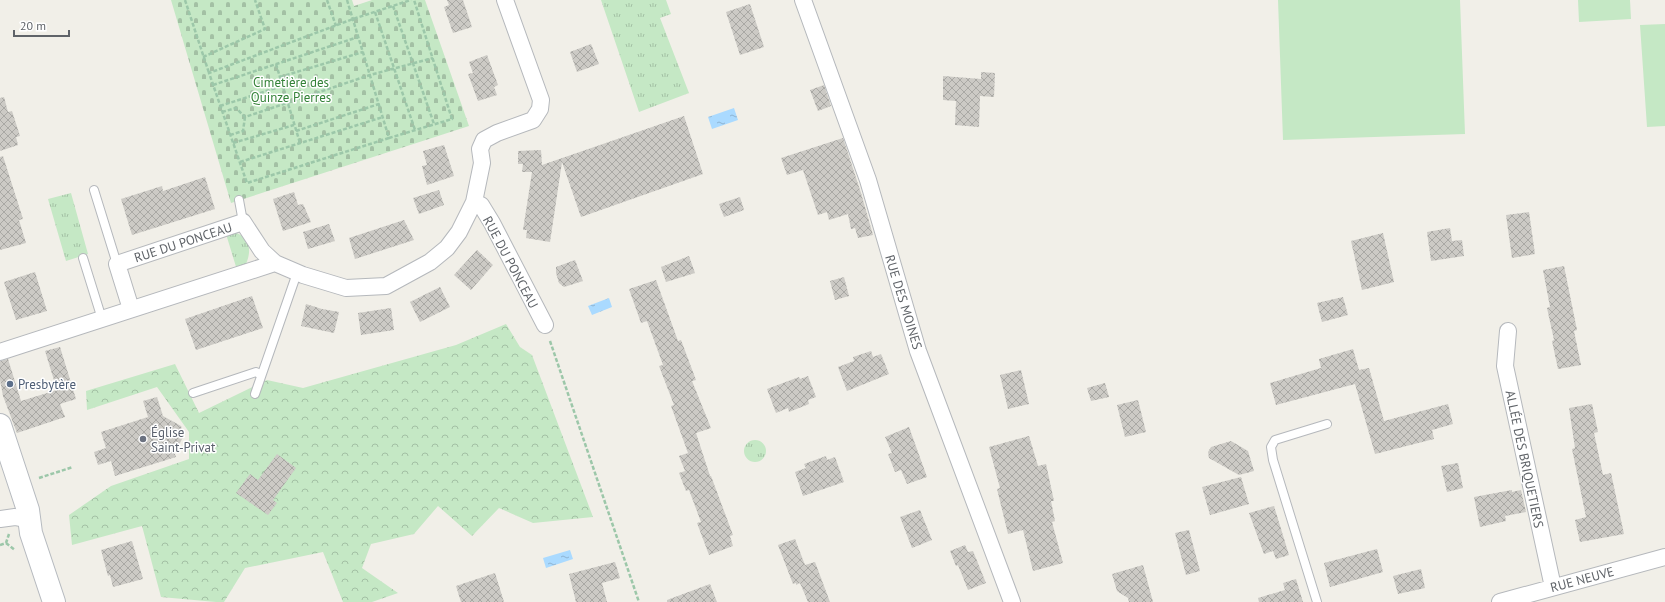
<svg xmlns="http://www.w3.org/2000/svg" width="1665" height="602" viewBox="0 0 1665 602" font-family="'PT Sans',sans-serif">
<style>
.grass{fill:url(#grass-tufts)}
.forest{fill:url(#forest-crowns)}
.cemetery{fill:url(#cemetery-stones)}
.park{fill:#c5e8c5}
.water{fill:url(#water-ripples)}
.building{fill:url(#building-cross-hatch)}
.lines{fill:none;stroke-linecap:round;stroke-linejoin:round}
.service-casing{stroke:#b5b8bc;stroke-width:10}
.minor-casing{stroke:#b5b8bc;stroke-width:18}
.secondary-casing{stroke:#b6babf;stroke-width:24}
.path{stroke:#9cc7a9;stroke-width:2.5;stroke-dasharray:4 2;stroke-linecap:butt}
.service{stroke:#fff;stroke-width:8}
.minor{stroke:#fff;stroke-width:16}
.secondary{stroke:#fff;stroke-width:22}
.service-dot{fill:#5c6f8a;stroke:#fff;stroke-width:1.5}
.worship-dot{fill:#6b7280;stroke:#fff;stroke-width:1.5}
.labels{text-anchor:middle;stroke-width:3;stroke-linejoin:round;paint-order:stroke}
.park-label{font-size:13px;fill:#348238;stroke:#fff}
.street-label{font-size:13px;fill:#5f6368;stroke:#fff}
.service-label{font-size:13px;fill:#4e5e75;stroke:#fff;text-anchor:start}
.worship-label{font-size:13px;fill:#5b616d;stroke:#fff;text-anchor:start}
</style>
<defs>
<pattern id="grass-tufts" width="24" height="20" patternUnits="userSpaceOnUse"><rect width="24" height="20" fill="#c5e8c5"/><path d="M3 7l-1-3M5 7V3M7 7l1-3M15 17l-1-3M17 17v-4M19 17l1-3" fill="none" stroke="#a3c0a4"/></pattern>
<pattern id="forest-crowns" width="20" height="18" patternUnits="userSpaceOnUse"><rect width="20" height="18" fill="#c5e8c5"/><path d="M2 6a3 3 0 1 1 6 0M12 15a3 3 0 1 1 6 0" fill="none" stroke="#a3c0a4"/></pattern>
<pattern id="cemetery-stones" width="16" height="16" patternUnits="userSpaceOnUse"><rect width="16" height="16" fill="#c5e8c5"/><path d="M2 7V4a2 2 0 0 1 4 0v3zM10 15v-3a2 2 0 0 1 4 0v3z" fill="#a3c0a4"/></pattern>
<pattern id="water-ripples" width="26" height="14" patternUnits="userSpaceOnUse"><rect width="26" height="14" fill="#aadaff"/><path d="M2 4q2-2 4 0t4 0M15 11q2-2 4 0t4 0" fill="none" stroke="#8eb4d2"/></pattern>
<pattern id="building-cross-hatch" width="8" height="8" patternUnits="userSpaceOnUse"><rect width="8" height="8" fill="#cccac5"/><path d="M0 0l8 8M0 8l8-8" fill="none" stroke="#a9a8a4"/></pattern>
</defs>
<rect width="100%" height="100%" fill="#f1efe8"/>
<path class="grass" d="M 601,0 L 666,0 L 671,14 L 660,18 L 689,93 L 639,112 Z
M 71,193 L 88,254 L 66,261 L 48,199 Z
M 234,232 C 252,238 252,253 244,268 L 237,270 L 226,234 Z
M744 451a11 11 0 1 1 22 0a11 11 0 1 1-22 0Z"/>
<path class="forest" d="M 506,324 L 520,347 L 532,355 L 593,517 L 533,523 L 499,508 L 472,536 L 438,506 L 414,534 L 371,544 L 362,568 L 398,593 L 372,602 L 343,602 L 323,552 L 245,568 L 224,602 L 216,602 L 161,597 L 142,526 L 72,545 L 69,515 L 111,486 L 189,459 L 189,432 L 157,387 L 87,410 L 86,391 L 175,364 L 199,413 L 267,380 L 303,388 L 456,345 Z"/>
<path class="cemetery" d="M 171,0 L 352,0 L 354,6 L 372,0 L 425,0 L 469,126 L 231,203 Z"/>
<path class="park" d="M 1278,0 L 1460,0 L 1465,134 L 1283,140 Z
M 1578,0 L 1630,0 L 1631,19 L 1579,22 Z
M 1665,24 L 1665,126 L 1647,127 L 1640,25 Z"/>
<path class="water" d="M 734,108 L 738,120 L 712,129 L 708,117 Z
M 609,298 L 612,307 L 592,315 L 588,306 Z
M 570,550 L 573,559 L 546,568 L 543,558 Z"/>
<path class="building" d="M 447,0 L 463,0 L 472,27 L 453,33 L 444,7 L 449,5 Z
M 750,4 L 764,47 L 740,55 L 726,12 Z
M 591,44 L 599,64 L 577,72 L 570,52 Z
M 487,55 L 498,85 L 494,87 L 497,95 L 478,101 L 468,74 L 473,73 L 469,62 Z
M 981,72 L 995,73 L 994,97 L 980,96 L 979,127 L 955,125 L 956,101 L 943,100 L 943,76 L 981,79 Z
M 824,85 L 831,106 L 818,111 L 810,90 Z
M 4,97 L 8,112 L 12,111 L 20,136 L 16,137 L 18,145 L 0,151 L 0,98 Z
M 684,116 L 703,174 L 581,217 L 562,162 L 550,242 L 526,238 L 527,230 L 523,230 L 532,172 L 522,172 L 523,164 L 518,164 L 518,151 L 541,150 L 542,165 Z
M 843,138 L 861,193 L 873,235 L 858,238 L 855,228 L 851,229 L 848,214 L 829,220 L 827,212 L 818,215 L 803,170 L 787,175 L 781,158 Z
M 444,145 L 454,176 L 427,185 L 422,166 L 427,165 L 423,151 Z
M 3,156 L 23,219 L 19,220 L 26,243 L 0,250 L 0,157 Z
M 205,177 L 215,209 L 132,235 L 121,199 L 162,186 L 163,191 Z
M 439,190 L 444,205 L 419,214 L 413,198 Z
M 294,192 L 298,205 L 303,204 L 311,222 L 283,231 L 273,199 Z
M 740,197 L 744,210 L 724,217 L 719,204 Z
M 1529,212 L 1535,254 L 1512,258 L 1506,215 Z
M 404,220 L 414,240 L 355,259 L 349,238 Z
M 329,224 L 335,241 L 308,249 L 303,232 Z
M 1450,228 L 1452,241 L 1462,240 L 1464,256 L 1431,261 L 1427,232 Z
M 1383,233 L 1394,282 L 1362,290 L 1351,241 Z
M 477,250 L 493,265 L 471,290 L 454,275 Z
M 689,256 L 695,273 L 666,282 L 661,267 Z
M 575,260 L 583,281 L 564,287 L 559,283 L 556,273 L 556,267 Z
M 1564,266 L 1577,330 L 1574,331 L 1581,365 L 1558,369 L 1552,341 L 1554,340 L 1547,308 L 1550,307 L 1543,270 Z
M 35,272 L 47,311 L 16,320 L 4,282 Z
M 844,277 L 849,296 L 835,300 L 830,281 Z
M 656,280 L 678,341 L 681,340 L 696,380 L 692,381 L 711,428 L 696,433 L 710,476 L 711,476 L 733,535 L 730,536 L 733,546 L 709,555 L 697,523 L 701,522 L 689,490 L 686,491 L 679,473 L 685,471 L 679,456 L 688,453 L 671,406 L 674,405 L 659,366 L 663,365 L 647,321 L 641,323 L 629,289 Z
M 440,287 L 450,307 L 420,322 L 410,302 Z
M 252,296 L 263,328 L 196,350 L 185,319 Z
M 1343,297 L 1348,315 L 1322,322 L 1317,303 Z
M 306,304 L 322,309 L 339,312 L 334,333 L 301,326 Z
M 391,308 L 394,330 L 361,335 L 358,313 Z
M 60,347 L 76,399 L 60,404 L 65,417 L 17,433 L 3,396 L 0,380 L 0,361 L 8,359 L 21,401 L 57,390 L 45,351 Z
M 1353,349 L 1359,370 L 1369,368 L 1384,421 L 1448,404 L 1453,424 L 1432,430 L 1434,439 L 1375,454 L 1355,384 L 1276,405 L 1270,383 L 1321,368 L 1319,359 Z
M 871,351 L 873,357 L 881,354 L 889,374 L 847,391 L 838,367 L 854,361 L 853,357 Z
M 1021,370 L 1029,404 L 1008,409 L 1000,375 Z
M 808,376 L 816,397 L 808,400 L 809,404 L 789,412 L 788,408 L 776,413 L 767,389 L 799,377 L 800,379 Z
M 1105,383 L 1109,397 L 1091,401 L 1087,388 Z
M 157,397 L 163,416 L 181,426 L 184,435 L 180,443 L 172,447 L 176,457 L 115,476 L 111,461 L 98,465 L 94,452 L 106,448 L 101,432 L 148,417 L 143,401 Z
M 1138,400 L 1146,432 L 1125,437 L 1117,405 Z
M 1592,404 L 1598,432 L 1594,433 L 1603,475 L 1611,473 L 1624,534 L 1580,542 L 1575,520 L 1586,517 L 1572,449 L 1575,448 L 1569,408 Z
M 909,427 L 927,477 L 907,484 L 901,470 L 895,472 L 888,454 L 892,453 L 885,437 Z
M 1029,436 L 1038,466 L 1046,464 L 1054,501 L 1051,501 L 1055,521 L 1052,522 L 1063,563 L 1033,571 L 1023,530 L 1008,534 L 997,489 L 1000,488 L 989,447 Z
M 1231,441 L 1248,451 L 1254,471 L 1239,475 L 1209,458 L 1208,452 L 1211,447 Z
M 277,454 L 296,468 L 273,500 L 277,503 L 268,515 L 236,493 L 250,474 L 258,480 Z
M 826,456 L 827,460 L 835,457 L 844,482 L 803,496 L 795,472 L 806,468 L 804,464 Z
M 1458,463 L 1463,488 L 1447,492 L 1441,466 Z
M 1241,477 L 1249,504 L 1210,515 L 1202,487 Z
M 1512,490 L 1512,492 L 1521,490 L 1526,512 L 1505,516 L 1506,521 L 1480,527 L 1474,497 Z
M 1274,506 L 1289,555 L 1276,559 L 1273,551 L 1264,554 L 1249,513 Z
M 920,510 L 932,540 L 912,548 L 900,517 Z
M 1189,530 L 1200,571 L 1186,575 L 1175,533 Z
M 795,539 L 805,565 L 815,562 L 830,602 L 808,602 L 800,583 L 796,585 L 796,583 L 793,584 L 778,545 Z
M 132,541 L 143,579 L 113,587 L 110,575 L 108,576 L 101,550 Z
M 965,545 L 968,552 L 973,551 L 986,583 L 968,590 L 958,565 L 956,566 L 950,551 Z
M 1377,549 L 1383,572 L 1330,587 L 1324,563 Z
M 615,562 L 620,578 L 602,583 L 607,602 L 576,602 L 569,574 Z
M 1143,565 L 1153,602 L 1129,602 L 1128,598 L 1117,591 L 1112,574 Z
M 1421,569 L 1425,588 L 1398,594 L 1393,576 Z
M 495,573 L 504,602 L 461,602 L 456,586 Z
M 1296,579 L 1303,602 L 1259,602 L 1258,598 L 1285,590 L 1283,583 Z
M 710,584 L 717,602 L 667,602 L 667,600 Z"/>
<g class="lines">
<defs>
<path id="service" d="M 94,190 L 117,264
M 239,200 L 243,222
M 83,258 L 102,319
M 193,393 L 256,372 L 261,375
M 255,394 L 297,273
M 1317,602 L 1273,460 L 1271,447 L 1275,440 L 1327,424"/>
<path id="minor" d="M 803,0 L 868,180 L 918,351 L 1012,602
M 474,202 L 481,205 L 492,223 L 545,325
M 131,309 L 117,264 L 243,222 L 262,251 L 275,263 L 303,275 L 346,288 L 386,286 L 430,262 L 447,248 L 459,232 L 474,202 L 482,163 L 480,149 L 484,140 L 497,133 L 533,120 L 540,109 L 541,100 L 505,0
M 1508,331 L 1505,366 L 1553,587
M 0,352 L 275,263
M 0,519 L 15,517 L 30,520
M 1500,602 L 1665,557"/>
<path id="secondary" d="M 0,425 L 28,510 L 31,533 L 54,602"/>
</defs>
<use href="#service" class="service-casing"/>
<use href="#minor" class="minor-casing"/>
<use href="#secondary" class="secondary-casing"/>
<path class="path" d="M 185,0 L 209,73
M 327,0 L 336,26
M 347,0 L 389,138 L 452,119 L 414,0
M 393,6 L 434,124
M 375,12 L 415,130
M 203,57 L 265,29 L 255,0
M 276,64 L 300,143
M 280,77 L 363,52
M 213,85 L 358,37
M 220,106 L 282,86
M 222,112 L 236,108 L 245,117 L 370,75 L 433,58
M 296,131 L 379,104
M 230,135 L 243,131 L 245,117
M 389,138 L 247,183 L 209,73 L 353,19 L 411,0
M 233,143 L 294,125
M 240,162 L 383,117
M 550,341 L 639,602
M 39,478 L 73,467
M 6,543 L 15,550
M 0,545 L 6,543 L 9,534"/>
<use href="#service" class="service"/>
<use href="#minor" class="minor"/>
<use href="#secondary" class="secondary"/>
</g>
<circle class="service-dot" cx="10" cy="384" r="4"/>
<circle class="worship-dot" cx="143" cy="439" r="4"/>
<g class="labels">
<g class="park-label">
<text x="291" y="87">Cimetière des<tspan x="291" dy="15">Quinze Pierres</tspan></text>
</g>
<g class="street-label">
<text transform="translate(183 242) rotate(-18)" y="5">RUE DU PONCEAU</text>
<text transform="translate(511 262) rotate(62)" y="5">RUE DU PONCEAU</text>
<text transform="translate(904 302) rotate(73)" y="5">RUE DES MOINES</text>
<text transform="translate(1525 459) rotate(78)" y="5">ALLÉE DES BRIQUETIERS</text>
<text transform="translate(1582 579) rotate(-15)" y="5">RUE NEUVE</text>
</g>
<g class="service-label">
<text x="18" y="389">Presbytère</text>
</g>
<g class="worship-label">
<text x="151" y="437">Église<tspan x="151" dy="15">Saint-Privat</tspan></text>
</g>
</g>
<path d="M14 30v6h55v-6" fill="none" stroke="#5f6368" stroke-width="2"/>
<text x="20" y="30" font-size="12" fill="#5f6368" stroke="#ffffff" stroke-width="3" paint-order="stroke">20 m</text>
</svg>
